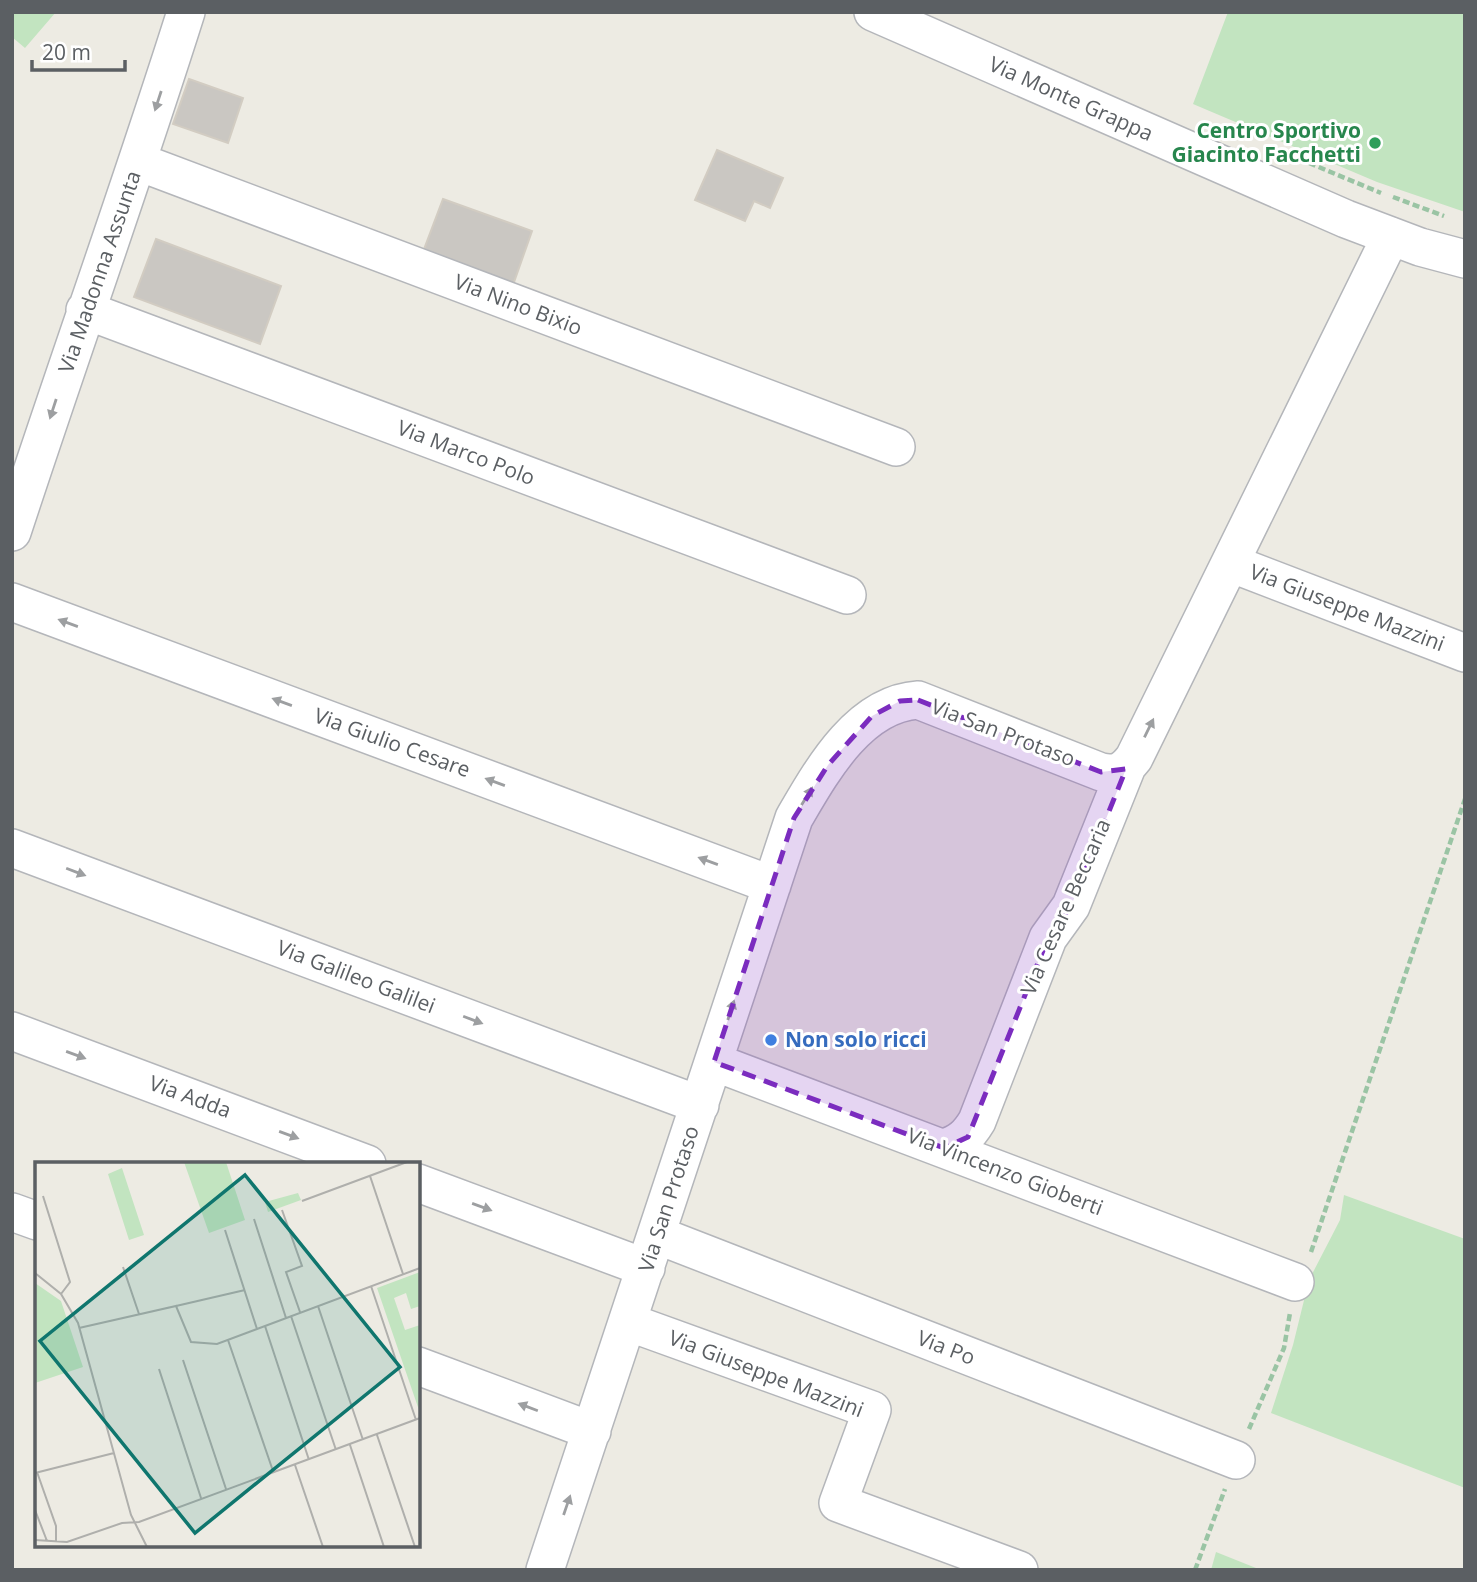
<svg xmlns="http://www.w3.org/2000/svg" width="1477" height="1582" viewBox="0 0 1477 1582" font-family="'Open Sans',sans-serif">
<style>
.green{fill:#c2e4c0}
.building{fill:#cac7c2;stroke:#d2ccc2;stroke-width:2}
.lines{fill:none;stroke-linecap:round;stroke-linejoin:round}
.minor-casing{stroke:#b4b6ba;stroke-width:40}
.path{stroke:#9ac4a4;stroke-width:4.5;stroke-dasharray:7 3.5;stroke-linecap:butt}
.minor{stroke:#fff;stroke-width:37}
.oneway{fill:#9d9fa1}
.marked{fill:#7b2cbf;fill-opacity:0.2;stroke:#7b2cbf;stroke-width:5;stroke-dasharray:14 9;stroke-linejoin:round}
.leisure-dot{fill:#2e9e5b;stroke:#fff;stroke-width:2.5}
.shop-dot{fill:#3f7fe0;stroke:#fff;stroke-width:2.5}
.labels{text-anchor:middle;stroke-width:6;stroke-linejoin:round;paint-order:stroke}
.street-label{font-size:21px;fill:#5b5f63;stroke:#fff}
.leisure-label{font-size:21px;font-weight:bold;fill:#27864d;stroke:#fff;text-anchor:end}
.shop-label{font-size:21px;font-weight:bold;fill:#366cbe;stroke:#fff;text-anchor:start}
.inset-road{fill:none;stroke:#afafac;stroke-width:2}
.view{fill:#0f766e;fill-opacity:0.15;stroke:#0f766e;stroke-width:3.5}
.inset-edge{fill:none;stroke:#5b5f63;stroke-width:3.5}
</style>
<rect width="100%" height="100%" fill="#edebe3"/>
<path class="green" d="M 12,12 L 56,12 L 25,48 L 12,37 Z
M 1228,12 L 1465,12 L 1465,212 L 1377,182 L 1193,104 Z
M 1344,1195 L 1465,1239 L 1465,1488 L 1271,1413 L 1293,1345 L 1309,1280 L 1340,1220 Z
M 1216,1552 L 1261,1570 L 1211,1570 Z"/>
<path class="building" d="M 189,79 L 243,98 L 228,143 L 173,124 Z
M 717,150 L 783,178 L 770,208 L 754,201 L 745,221 L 695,200 Z
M 443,199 L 532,231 L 513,285 L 423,252 Z
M 156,239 L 281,286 L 260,344 L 134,297 Z"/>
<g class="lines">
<defs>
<path id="minor" d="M 873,12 L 1346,219 L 1420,247 L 1465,259
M 139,162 L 896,447
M 85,310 L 847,595
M 12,532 C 69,358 131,186 186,12
M 1230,563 L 1465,653
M 12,602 L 772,885
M 12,848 L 700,1105
M 12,1031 L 367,1164
M 714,1062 L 1295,1282
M 944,1148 C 960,1143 968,1136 977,1121 L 1048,938 L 1071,906 L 1126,769
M 418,1183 L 646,1268
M 12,1212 L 37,1221
M 657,1235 L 1236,1460
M 628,1322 L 872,1410 L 838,1503 L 1019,1570
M 418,1366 L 592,1431
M 545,1570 L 794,818 C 821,772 858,704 918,700 L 1101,772 C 1117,775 1124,771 1134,758 L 1391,236"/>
</defs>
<use href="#minor" class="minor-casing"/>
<path class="path" d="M 1309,163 L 1381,193
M 1393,197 L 1444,216
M 1311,1252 L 1465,799
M 1249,1429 L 1284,1348 L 1290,1313
M 1195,1570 L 1225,1489"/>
<use href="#minor" class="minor"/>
</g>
<defs><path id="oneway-solid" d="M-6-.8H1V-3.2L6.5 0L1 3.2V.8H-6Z" transform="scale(1.75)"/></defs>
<g class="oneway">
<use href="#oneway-solid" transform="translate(158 101) rotate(108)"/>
<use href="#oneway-solid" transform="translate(53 409) rotate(108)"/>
<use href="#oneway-solid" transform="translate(68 623) rotate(-160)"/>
<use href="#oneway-solid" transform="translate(282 702) rotate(-160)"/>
<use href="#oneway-solid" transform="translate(1149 728) rotate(-64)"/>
<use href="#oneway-solid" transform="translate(495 782) rotate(-160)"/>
<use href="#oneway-solid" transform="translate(807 796) rotate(-58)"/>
<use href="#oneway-solid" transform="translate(708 861) rotate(-160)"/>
<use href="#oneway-solid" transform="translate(76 872) rotate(21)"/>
<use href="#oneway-solid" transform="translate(731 1010) rotate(-72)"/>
<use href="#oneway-solid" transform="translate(473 1020) rotate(21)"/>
<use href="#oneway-solid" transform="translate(76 1055) rotate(20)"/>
<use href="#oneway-solid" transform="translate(289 1135) rotate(20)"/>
<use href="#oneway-solid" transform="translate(482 1207) rotate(20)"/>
<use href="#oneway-solid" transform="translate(528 1407) rotate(-159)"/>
<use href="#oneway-solid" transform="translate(567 1505) rotate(-71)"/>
</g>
<path class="marked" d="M 918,700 L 1101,772 L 1126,769 L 1071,906 L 1048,938 L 968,1137 L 944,1148 L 714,1062 L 794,818 L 828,765 L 872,716 L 900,701 Z"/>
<circle class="leisure-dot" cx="1375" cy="143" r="7"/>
<circle class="shop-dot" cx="771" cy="1040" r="7"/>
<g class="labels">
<g class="street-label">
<text transform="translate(1071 99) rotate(24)" y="7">Via Monte Grappa</text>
<text transform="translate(100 272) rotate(-71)" y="7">Via Madonna Assunta</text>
<text transform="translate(518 305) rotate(21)" y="7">Via Nino Bixio</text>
<text transform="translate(466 453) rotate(21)" y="7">Via Marco Polo</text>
<text transform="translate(1347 608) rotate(21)" y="7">Via Giuseppe Mazzini</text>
<text transform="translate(1003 733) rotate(21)" y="7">Via San Protaso</text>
<text transform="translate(392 743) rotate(20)" y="7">Via Giulio Cesare</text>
<text transform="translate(1066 907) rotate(-66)" y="7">Via Cesare Beccaria</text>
<text transform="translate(356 977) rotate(21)" y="7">Via Galileo Galilei</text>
<text transform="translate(190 1097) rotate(20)" y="7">Via Adda</text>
<text transform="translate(1005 1172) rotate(21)" y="7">Via Vincenzo Gioberti</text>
<text transform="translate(669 1199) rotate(-72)" y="7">Via San Protaso</text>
<text transform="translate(946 1348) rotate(21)" y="7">Via Po</text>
<text transform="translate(766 1374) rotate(21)" y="7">Via Giuseppe Mazzini</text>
</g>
<g class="leisure-label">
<text x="1361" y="138">Centro Sportivo<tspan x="1361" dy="24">Giacinto Facchetti</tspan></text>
</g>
<g class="shop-label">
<text x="785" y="1047">Non solo ricci</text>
</g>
</g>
<g transform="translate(35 1162)">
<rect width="385" height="385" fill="#edebe3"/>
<path d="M 149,0 L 191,0 L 210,58 L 174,71 ZM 87,6 L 109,73 L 94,78 L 73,12 ZM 263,31 L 266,38 L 233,50 L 230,40 ZM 385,110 L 385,144 L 376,147 L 371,131 L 359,136 L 370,168 L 385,163 L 385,251 L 342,126 ZM 0,121 L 26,139 L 48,205 L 0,221 Z" fill="#c2e4c0"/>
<path class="inset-road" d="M 335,14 L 368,112M 8,34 L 35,120 L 26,132M 267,39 L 372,0M 247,48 L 267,104 L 251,110 L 265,150M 219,57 L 251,156M 190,68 L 222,167M 88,105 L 104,152M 0,111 L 26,132 L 43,161 L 96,353 L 112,385M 336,124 L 381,258M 141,144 L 210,128M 283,144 L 328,278M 256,154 L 301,288M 230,164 L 274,298M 44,166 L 141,144 L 156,180 L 182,182 L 385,106M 193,178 L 238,309M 148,198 L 191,327M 124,207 L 166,336M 342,273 L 380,385M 315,283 L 349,385M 260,303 L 288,385M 2,310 L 21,364 L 21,380M 0,311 L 79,291M 0,348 L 12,379M 0,378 L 32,380 L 87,361 L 104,360 L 385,256"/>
<path class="view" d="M 210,13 L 365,205 L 160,371 L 5,179 Z"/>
<rect width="385" height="385" class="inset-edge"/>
</g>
<rect width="1477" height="1582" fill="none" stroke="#5b5f63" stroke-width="28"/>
<path d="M32 60v10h93v-10" fill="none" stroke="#5b5f63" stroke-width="3.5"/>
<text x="42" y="60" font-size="21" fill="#5b5f63" stroke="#ffffff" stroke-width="5" paint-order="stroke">20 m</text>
</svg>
